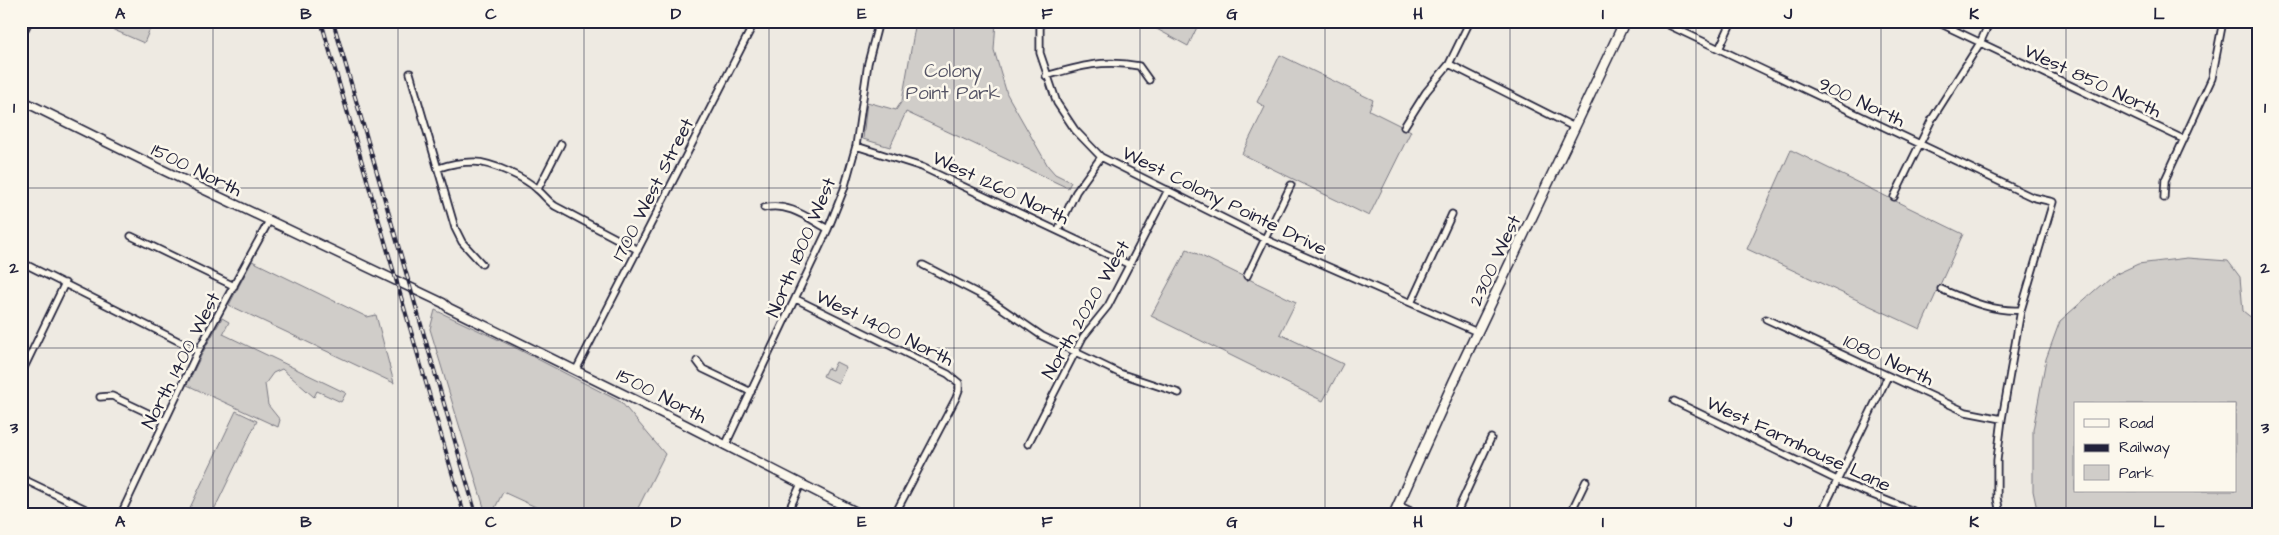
<svg xmlns="http://www.w3.org/2000/svg" width="2279" height="535" viewBox="0 0 2279 535" font-family="'Architects Daughter',sans-serif">
<style>
.green{fill:#d0cdc9;stroke:#797882;fill-rule:evenodd}
.water{fill:#a6a3a7;stroke:#716f7c}
.lines{fill:none;stroke-linecap:round;stroke-linejoin:round}
.minor-casing{stroke:#22223b;stroke-width:9}
.tertiary-casing{stroke:#22223b;stroke-width:11}
.secondary-casing{stroke:#22223b;stroke-width:12}
.minor{stroke:#fbf7ec;stroke-width:5.5}
.tertiary{stroke:#fbf7ec;stroke-width:8}
.secondary{stroke:#fbf7ec;stroke-width:9}
.rail-casing{stroke:#22223b;stroke-width:4}
.rail{stroke:#fbf7ec;stroke-width:2;stroke-dasharray:5.5;stroke-linecap:butt}
.grid{fill:none;stroke:#22223b;stroke-width:1;stroke-opacity:0.55}
.labels{text-anchor:middle;stroke-width:5;stroke-linejoin:round;paint-order:stroke}
.park-label{font-size:19px;fill:#565566;stroke:#fbf7ec}
.street-label{font-size:19px;fill:#22223b;stroke:#fbf7ec}
.neatline{fill:none;stroke:#22223b;stroke-width:2}
.grid-label{font-size:16px;text-anchor:middle;font-weight:bold;fill:#22223b}
</style>
<rect width="100%" height="100%" fill="#eeeae2"/>
<filter id="ink" filterUnits="userSpaceOnUse"><feTurbulence type="fractalNoise" baseFrequency=".02" numOctaves="2"/><feDisplacementMap in="SourceGraphic" scale="10" xChannelSelector="R" yChannelSelector="G"/><feConvolveMatrix kernelMatrix="1 2 1 2 8 2 1 2 1" color-interpolation-filters="sRGB"/></filter>
<g filter="url(#ink)">
<path class="green" d="M 109,21 L 145,21 L 152,24 L 144,43 L 107,27 Z
M 916,21 L 996,21 L 994,50 L 1007,94 L 1048,166 L 1055,174 L 1071,182 L 1068,188 L 906,112 L 890,147 L 863,139 L 867,102 L 896,110 L 902,101 Z
M 1142,21 L 1200,21 L 1188,46 Z
M 1280,55 L 1373,100 L 1369,110 L 1411,131 L 1369,216 L 1242,154 L 1265,107 L 1257,102 Z
M 1791,150 L 1963,234 L 1920,329 L 1747,249 Z
M 1187,249 L 1296,302 L 1280,334 L 1343,364 L 1323,401 L 1151,316 Z
M 2187,258 L 2228,261 L 2240,277 L 2243,311 L 2258,323 L 2258,514 L 2038,514 L 2033,491 L 2033,430 L 2046,359 L 2060,321 L 2110,277 L 2138,264 ZM 2075,404 L 2235,404 L 2235,491 L 2075,491 Z
M 252,261 L 367,317 L 376,315 L 394,383 L 229,305 Z
M 435,310 L 512,346 L 621,402 L 665,454 L 637,510 L 624,514 L 551,514 L 503,492 L 492,514 L 486,514 L 430,329 Z
M 222,318 L 229,322 L 223,334 L 346,393 L 341,402 L 317,391 L 314,397 L 282,369 L 273,373 L 265,384 L 268,405 L 280,420 L 278,427 L 187,385 L 203,352 Z
M 836,362 L 846,367 L 838,383 L 823,376 L 827,368 L 832,370 Z
M 236,411 L 257,421 L 212,514 L 187,514 Z"/>
<path class="water" d="M 2258,166 L 2258,241 L 2253,206 Z"/>
<g class="lines">
<defs>
<path id="minor" d="M 1040,21 L 1040,53 L 1057,103 L 1075,130 L 1101,157 L 1265,239 L 1477,332
M 1660,21 L 2032,197 L 2053,202 L 2021,310 L 2002,419 L 1997,460 L 1997,498 L 2000,514
M 1935,21 L 2183,139
M 21,37 L 29,21
M 1719,49 L 1732,21
M 1449,64 L 1574,127
M 410,73 L 455,228 L 462,242 L 482,264
M 1046,76 C 1080,66 1104,59 1139,66 L 1149,80
M 1404,127 L 1426,92 L 1449,64 L 1470,21
M 856,146 L 922,167 L 1130,265
M 439,168 C 450,164 462,162 474,162 C 491,162 526,178 538,190 C 544,195 548,201 555,206 L 638,250
M 538,189 L 561,144
M 1894,197 L 1932,119 L 1980,43 L 1990,21
M 2164,198 L 2165,180 L 2212,78 L 2223,21
M 764,208 C 788,202 808,218 828,229
M 1058,230 L 1076,192 L 1101,157
M 131,236 L 234,286
M 21,262 L 198,351
M 923,265 L 987,298 L 1042,336 L 1119,373 L 1179,393
M 1247,276 L 1291,185
M 1941,289 C 1967,300 1992,312 2021,310
M 796,299 L 948,374 L 959,383 L 959,390 L 956,398 L 895,514
M 1411,303 L 1452,214
M 1766,319 L 1966,412 L 2002,419
M 697,361 L 703,369 L 751,392
M 576,370 L 755,21
M 21,374 L 65,283
M 100,397 L 112,396 L 165,421
M 1674,401 L 1845,484 L 1913,511 L 1913,514
M 1028,444 L 1083,337 L 1108,306 L 1168,190
M 725,446 L 828,229 L 844,189 L 856,146 L 868,63 L 879,21
M 21,478 L 96,514
M 1398,505 L 1417,514
M 121,514 L 198,351 L 269,221
M 787,514 L 801,484
M 1456,514 L 1491,438
M 1570,514 L 1586,481
M 1821,514 L 1888,376"/>
<path id="tertiary" d="M 21,100 L 165,171 L 443,303 L 449,308 L 684,424 L 860,514"/>
<path id="secondary" d="M 1394,514 L 1454,381 L 1625,21"/>
</defs>
<use href="#minor" class="minor-casing"/>
<use href="#tertiary" class="tertiary-casing"/>
<use href="#secondary" class="secondary-casing"/>
<use href="#minor" class="minor"/>
<use href="#tertiary" class="tertiary"/>
<use href="#secondary" class="secondary"/>
<defs>
<path id="rail" d="M 321,21 L 464,514
M 333,21 L 476,514"/>
</defs>
<use href="#rail" class="rail-casing"/>
<use href="#rail" class="rail"/>
</g>
</g>
<path class="grid" d="M 213,21 L 213,514M 398,21 L 398,514M 584,21 L 584,514M 769,21 L 769,514M 954,21 L 954,514M 1140,21 L 1140,514M 1325,21 L 1325,514M 1510,21 L 1510,514M 1696,21 L 1696,514M 1881,21 L 1881,514M 2066,21 L 2066,514M 21,188 L 2258,188M 21,348 L 2258,348"/>
<g class="labels">
<g class="park-label">
<text x="953" y="77">Colony<tspan x="953" dy="22">Point Park</tspan></text>
</g>
<g class="street-label">
<text transform="translate(2093 80) rotate(25)" y="7">West 850 North</text>
<text transform="translate(1862 101) rotate(25)" y="7">900 North</text>
<text transform="translate(197 169) rotate(26)" y="7">1500 North</text>
<text transform="translate(1001 187) rotate(25)" y="7">West 1260 North</text>
<text transform="translate(652 189) rotate(-63)" y="7">1700 West Street</text>
<text transform="translate(1225 200) rotate(26)" y="7">West Colony Pointe Drive</text>
<text transform="translate(800 247) rotate(-67)" y="7">North 1800 West</text>
<text transform="translate(1494 260) rotate(-65)" y="7">2300 West</text>
<text transform="translate(1085 309) rotate(-60)" y="7">North 2020 West</text>
<text transform="translate(885 327) rotate(26)" y="7">West 1400 North</text>
<text transform="translate(1889 359) rotate(25)" y="7">1080 North</text>
<text transform="translate(180 360) rotate(-63)" y="7">North 1400 West</text>
<text transform="translate(662 395) rotate(27)" y="7">1500 North</text>
<text transform="translate(1799 443) rotate(25)" y="7">West Farmhouse Lane</text>
</g>
</g>
<rect width="2279" height="535" fill="none" stroke="#fbf7ec" stroke-width="55"/>
<rect x="2074" y="402" width="162" height="90" fill="#fbf7ec" stroke="#a4a2a5"/>
<rect x="2084" y="419" width="25" height="8" fill="#fbf7ec" stroke="#a4a2a5"/>
<text x="2119" y="428" font-size="15" fill="#22223b">Road</text>
<rect x="2084" y="444" width="25" height="8" fill="#22223b" stroke="#a4a2a5"/>
<text x="2119" y="452" font-size="15" fill="#22223b">Railway</text>
<rect x="2084" y="465" width="25" height="15" fill="#d0cdc9" stroke="#a4a2a5"/>
<text x="2119" y="478" font-size="15" fill="#22223b">Park</text>
<rect x="28" y="28" width="2224" height="480" class="neatline"/>
<g class="grid-label">
<text x="120" y="19">A</text>
<text x="306" y="19">B</text>
<text x="491" y="19">C</text>
<text x="676" y="19">D</text>
<text x="862" y="19">E</text>
<text x="1047" y="19">F</text>
<text x="1232" y="19">G</text>
<text x="1418" y="19">H</text>
<text x="1603" y="19">I</text>
<text x="1788" y="19">J</text>
<text x="1974" y="19">K</text>
<text x="2159" y="19">L</text>
<text x="14" y="113">1</text>
<text x="2265" y="113">1</text>
<text x="14" y="273">2</text>
<text x="2265" y="273">2</text>
<text x="14" y="433">3</text>
<text x="2265" y="433">3</text>
<text x="120" y="527">A</text>
<text x="306" y="527">B</text>
<text x="491" y="527">C</text>
<text x="676" y="527">D</text>
<text x="862" y="527">E</text>
<text x="1047" y="527">F</text>
<text x="1232" y="527">G</text>
<text x="1418" y="527">H</text>
<text x="1603" y="527">I</text>
<text x="1788" y="527">J</text>
<text x="1974" y="527">K</text>
<text x="2159" y="527">L</text>
</g>
</svg>
